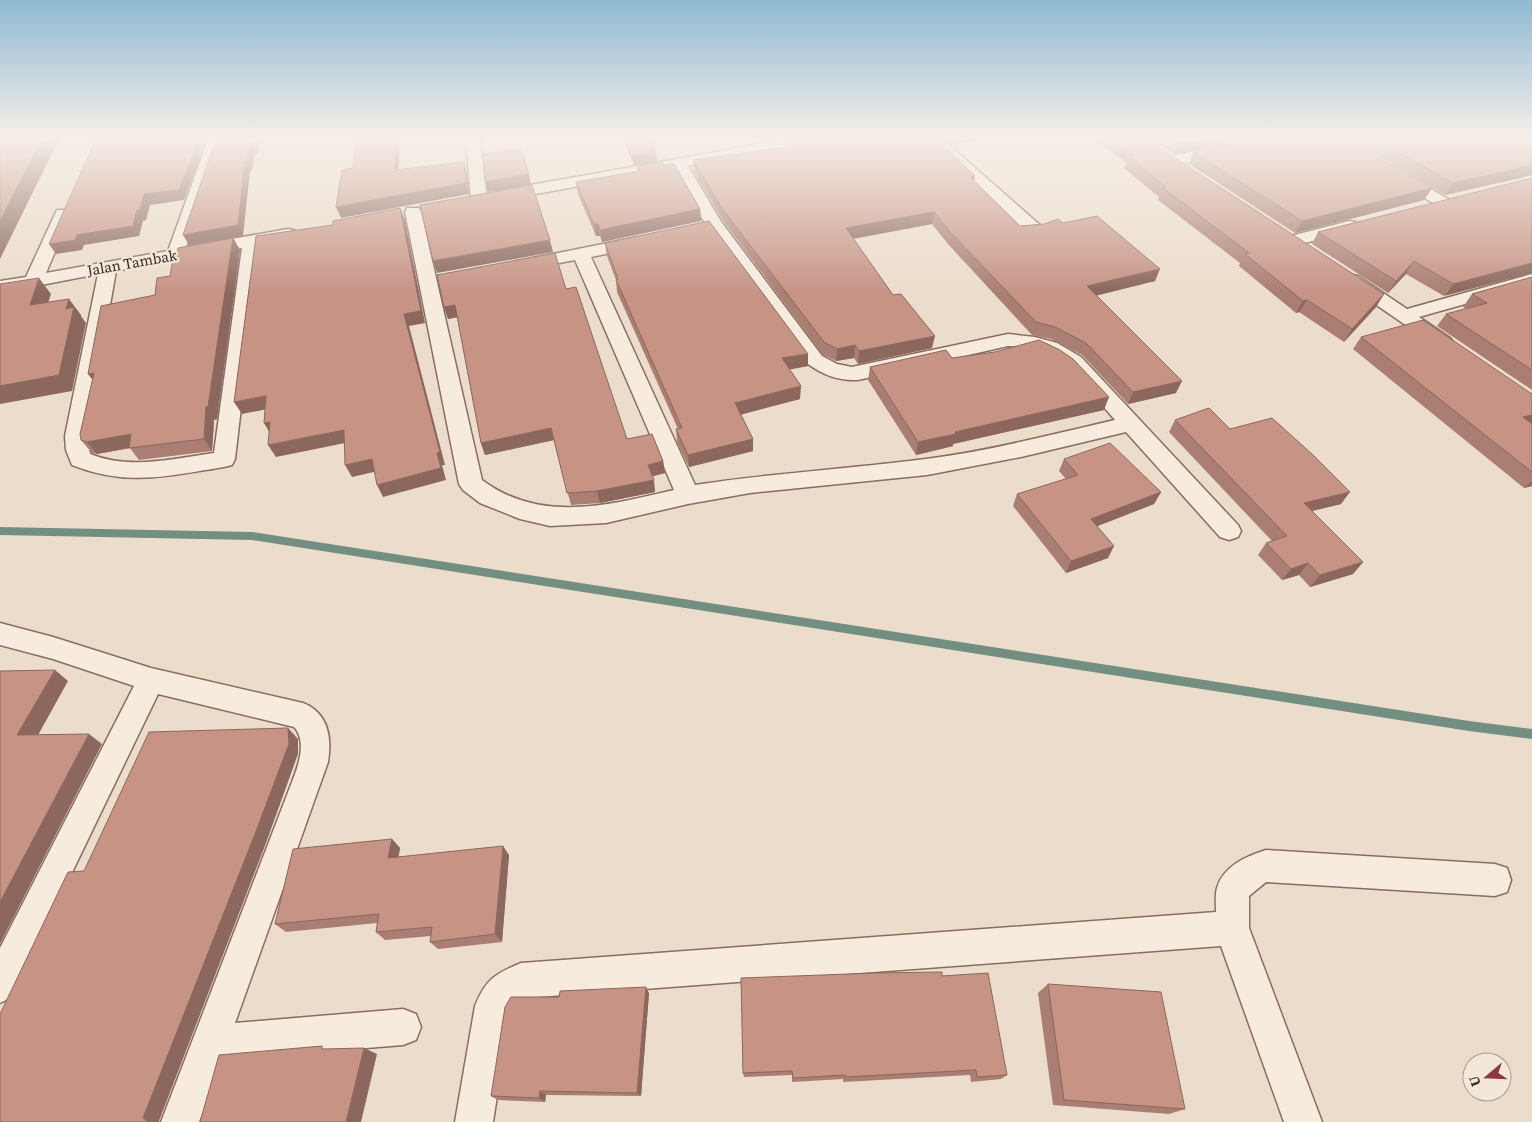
<svg xmlns="http://www.w3.org/2000/svg" width="1532" height="1122" viewBox="0 0 1532 1122" font-family="'Source Serif 4',serif">
<style>
.lines{fill:none;stroke-linecap:round;stroke-linejoin:round}
.stream{fill:#728f82;fill-rule:evenodd}
.street-casing{stroke:#876e61;stroke-width:3}
.street{fill:#f7ebde;fill-rule:evenodd}
.wall{fill:#aa7e72}
.shaded-wall{fill:#8b675d}
.building{fill:#c69385;stroke:#8b675d}
.labels{text-anchor:middle;stroke-width:4.5;stroke-linejoin:round;paint-order:stroke}
.far-street-label{font-size:15px;fill:#392923;stroke:#f3e7da}
</style>
<rect width="100%" height="100%" fill="#ecdccb"/>
<g class="lines">
<path class="stream" d="M 0,527 L 252,532 L 1469,721 L 1532,729 L 1532,739 L 1469,731 L 252,540 L 0,535 Z"/>
<defs>
<path id="street" d="M 209,137 L 223,137 L 186,247 L 288,229 L 294,230 L 297,234 L 294,238 L 260,244 L 235,459 L 232,465 L 224,467 C 168,476 127,487 72,465 L 66,450 L 65,436 L 98,274 L 0,293 L 0,281 L 26,277 L 55,214 L 57,210 L 69,210 L 71,214 L 46,273 L 168,251 ZM 242,248 L 214,453 C 172,459 130,470 90,454 L 87,436 L 116,271 Z
M 466,137 L 480,137 L 487,200 L 485,203 L 473,203 L 471,200 Z
M 800,137 L 831,137 L 829,140 L 824,141 L 688,166 L 722,223 L 822,356 L 837,364 L 852,367 L 1008,334 L 1035,337 L 1057,343 L 1081,357 L 1238,525 L 1241,531 L 1238,537 L 1229,540 L 1220,537 L 1126,432 L 1021,457 L 927,475 L 750,493 L 688,504 L 606,523 L 550,526 L 520,519 L 480,503 L 463,490 L 459,484 L 405,212 L 407,208 L 419,208 L 421,212 L 482,480 C 541,524 608,505 674,490 L 575,260 L 523,270 L 517,269 L 514,265 L 517,261 L 523,260 L 638,237 L 644,238 L 647,242 L 644,246 L 591,257 L 695,485 C 772,473 849,469 926,459 C 989,451 1053,434 1115,420 C 1082,382 1063,348 1008,346 L 858,380 C 839,381 823,375 808,364 L 706,225 L 674,169 L 502,200 L 496,198 L 494,195 L 496,192 L 502,190 Z
M 924,137 L 940,137 L 1041,226 L 1044,230 L 1041,234 L 1029,234 Z
M 1263,137 L 1291,137 L 1289,140 L 1284,141 L 1171,166 L 1166,164 L 1163,161 L 1166,158 L 1171,156 Z
M 1399,171 L 1450,200 L 1452,203 L 1450,206 L 1438,206 L 1393,179 L 1391,176 L 1393,173 Z
M 1349,221 L 1355,222 L 1357,226 L 1355,230 L 1293,246 L 1287,245 L 1284,241 L 1287,237 Z
M 1532,274 L 1532,285 L 1419,317 L 1450,338 L 1453,342 L 1450,346 L 1443,348 L 1436,346 L 1346,284 L 1343,280 L 1346,276 L 1352,275 L 1358,276 L 1407,309 Z
M 0,623 L 53,637 L 151,668 L 303,703 C 328,713 332,737 328,762 L 235,1023 L 403,1009 L 416,1014 L 421,1027 L 416,1040 L 403,1045 L 222,1060 L 199,1122 L 161,1122 L 287,795 C 294,776 310,744 294,727 L 158,694 L 12,997 L 0,1003 L 0,948 L 134,686 L 53,659 L 0,645 Z
M 1266,850 L 1495,864 L 1507,868 L 1511,880 L 1507,892 L 1495,896 L 1266,882 L 1249,896 L 1249,928 L 1322,1122 L 1284,1122 L 1221,946 L 524,998 L 516,1002 L 510,1012 L 493,1122 L 455,1122 L 475,1006 C 486,979 495,974 521,963 L 1216,912 C 1216,905 1215,895 1217,888 C 1223,866 1247,856 1266,850 Z"/>
</defs>
<use href="#street" class="street-casing"/>
<use href="#street" class="street"/>
</g>
<path class="wall" d="M 622,137 L 649,137 L 657,161 L 634,165 Z
M 942,137 L 995,137 L 952,145 Z
M 1092,137 L 1145,137 L 1169,154 L 1384,294 L 1376,307 L 1344,342 L 1299,312 L 1296,313 L 1239,266 L 1240,263 L 1158,200 L 1159,197 L 1124,168 L 1126,163 Z
M 1148,137 L 1255,137 L 1174,154 Z
M 1346,137 L 1532,137 L 1532,175 L 1445,195 Z
M 787,138 L 975,176 L 974,181 L 1020,226 L 1063,223 L 1155,281 L 1096,295 L 1176,393 L 1128,404 L 1082,355 L 1051,339 L 1032,335 L 948,244 L 932,224 L 853,239 L 893,295 L 932,348 L 858,364 L 854,358 L 836,361 L 823,355 L 724,222 L 694,172 L 693,160 L 787,147 Z
M 1193,152 L 1432,188 L 1424,200 L 1295,233 L 1189,164 Z
M 664,165 L 700,209 L 701,221 L 602,242 L 600,236 L 596,236 L 578,194 L 576,182 L 638,171 L 637,166 Z
M 1532,178 L 1444,296 L 1406,274 L 1388,293 L 1312,244 L 1318,232 Z
M 233,238 L 240,250 L 217,419 L 214,420 L 212,451 L 139,460 L 130,448 L 97,454 L 92,453 L 81,440 L 155,295 L 170,276 Z
M 605,243 L 808,366 L 790,369 L 800,399 L 741,414 L 753,439 L 753,451 L 689,467 L 677,442 L 676,429 L 678,429 L 617,292 L 616,280 L 607,256 Z
M 1532,277 L 1532,390 L 1437,326 L 1446,314 L 1466,309 L 1463,307 L 1472,294 Z
M 566,289 L 627,439 L 663,461 L 665,473 L 652,476 L 655,492 L 600,503 L 571,505 L 554,440 L 485,455 L 481,443 L 457,317 L 448,319 L 444,307 Z
M 1361,337 L 1532,394 L 1532,486 L 1524,488 L 1353,349 Z
M 952,358 L 1104,410 L 953,444 L 953,446 L 916,455 L 868,380 L 870,367 Z
M 1175,420 L 1230,429 L 1341,504 L 1312,511 L 1363,562 L 1353,574 L 1310,587 L 1299,575 L 1282,580 L 1258,555 L 1266,543 L 1272,541 L 1169,432 Z
M 1064,459 L 1161,492 L 1154,504 L 1097,526 L 1108,558 L 1066,573 L 1013,506 L 1017,494 L 1066,479 L 1059,471 Z
M 392,839 L 400,848 L 398,857 L 509,855 L 502,942 L 438,949 L 430,942 L 431,936 L 385,940 L 376,932 L 377,923 L 286,932 L 275,924 Z
M 942,976 L 1007,1075 L 1001,1079 L 971,1082 L 970,1075 L 843,1082 L 843,1079 L 792,1082 L 792,1075 L 744,1077 L 743,1073 Z
M 1048,984 L 1185,1109 L 1169,1114 L 1053,1105 L 1038,993 Z
M 649,993 L 641,1096 L 546,1095 L 545,1102 L 498,1100 L 491,1096 L 559,997 Z"/>
<path class="shaded-wall" d="M 43,137 L 60,137 L 0,259 L 0,221 Z
M 200,137 L 208,137 L 184,200 L 150,205 L 146,220 L 143,221 L 139,236 L 84,245 L 82,250 L 56,254 L 49,244 L 137,210 L 144,194 Z
M 255,137 L 261,137 L 258,154 L 255,154 L 252,170 L 250,171 L 243,236 L 189,245 L 183,235 L 245,161 L 250,145 Z
M 396,137 L 400,137 L 398,181 L 395,170 Z
M 555,137 L 579,137 L 555,140 Z
M 954,137 L 995,137 L 952,145 Z
M 1205,137 L 1255,137 L 1174,154 L 1179,142 Z
M 656,151 L 657,161 L 634,165 L 632,156 Z
M 464,162 L 467,173 L 469,194 L 341,218 L 336,207 Z
M 1532,165 L 1532,175 L 1445,195 L 1453,183 Z
M 529,174 L 531,184 L 488,192 L 485,182 Z
M 975,176 L 973,188 L 970,177 Z
M 1432,188 L 1424,200 L 1295,233 L 1302,221 Z
M 400,208 L 405,220 L 425,323 L 409,326 L 445,465 L 442,465 L 446,480 L 383,497 L 377,485 L 404,314 Z
M 700,209 L 701,221 L 602,242 L 600,230 Z
M 934,212 L 932,224 L 845,240 L 846,228 Z
M 594,224 L 598,224 L 600,236 L 596,236 Z
M 233,238 L 240,250 L 217,419 L 214,420 L 212,451 L 204,439 L 206,407 Z
M 550,240 L 553,252 L 437,273 L 433,261 Z
M 1414,261 L 1406,274 L 1388,293 L 1396,281 Z
M 1532,263 L 1532,273 L 1444,296 L 1453,284 Z
M 1160,269 L 1155,281 L 1083,299 L 1087,286 Z
M 39,278 L 51,294 L 42,321 L 30,305 Z
M 1384,294 L 1376,307 L 1344,342 L 1352,329 Z
M 69,299 L 81,315 L 81,316 L 86,323 L 72,391 L 0,404 L 0,386 L 66,309 Z
M 1307,300 L 1299,312 L 1296,313 L 1303,301 Z
M 455,305 L 459,317 L 448,319 L 444,307 Z
M 935,336 L 932,348 L 858,364 L 859,351 Z
M 855,345 L 854,358 L 836,361 L 837,349 Z
M 808,354 L 808,366 L 782,371 L 782,358 Z
M 94,373 L 98,387 L 88,374 Z
M 1182,381 L 1176,393 L 1128,404 L 1133,392 Z
M 801,386 L 800,399 L 736,416 L 735,403 Z
M 266,396 L 273,408 L 242,414 L 234,402 Z
M 1109,397 L 1104,410 L 953,444 L 953,446 L 916,455 L 918,442 L 955,432 Z
M 1532,415 L 1532,424 L 1523,417 Z
M 270,422 L 271,435 L 264,423 Z
M 551,428 L 554,440 L 485,455 L 481,443 Z
M 344,430 L 350,442 L 276,457 L 268,445 Z
M 131,434 L 130,448 L 97,454 L 87,442 Z
M 753,439 L 753,451 L 689,467 L 688,455 Z
M 372,459 L 378,471 L 352,477 L 345,465 Z
M 663,461 L 665,473 L 650,477 L 648,465 Z
M 654,480 L 655,492 L 600,503 L 597,491 Z
M 1532,481 L 1532,486 L 1524,488 Z
M 1161,492 L 1154,504 L 1085,531 L 1091,519 Z
M 1350,492 L 1341,504 L 1295,515 L 1304,503 Z
M 1114,546 L 1108,558 L 1066,573 L 1071,561 Z
M 1363,562 L 1353,574 L 1310,587 L 1320,575 Z
M 1308,563 L 1299,575 L 1282,580 L 1291,569 Z
M 55,670 L 68,681 L 32,746 L 17,735 Z
M 288,728 L 298,739 L 298,754 L 266,843 L 159,1121 L 160,1122 L 147,1122 L 143,1118 Z
M 89,734 L 102,744 L 0,944 L 0,902 Z
M 392,839 L 400,848 L 397,866 L 388,858 Z
M 503,846 L 509,855 L 502,942 L 495,934 Z
M 646,987 L 649,993 L 641,1096 L 637,1093 Z
M 364,1048 L 377,1054 L 361,1122 L 346,1122 Z
M 540,1091 L 546,1095 L 545,1102 L 539,1098 Z"/>
<path class="building" d="M 0,137 L 43,137 L 0,221 Z
M 97,137 L 200,137 L 179,190 L 144,194 L 140,210 L 137,210 L 133,226 L 77,235 L 75,240 L 49,244 Z
M 217,137 L 255,137 L 253,144 L 250,145 L 247,161 L 245,161 L 238,225 L 183,235 Z
M 356,137 L 396,137 L 395,170 L 464,162 L 466,183 L 336,207 L 342,170 L 353,168 Z
M 624,137 L 649,137 L 656,151 L 632,156 Z
M 794,137 L 935,137 L 975,176 L 970,177 L 1020,226 L 1044,224 L 1058,219 L 1063,223 L 1097,216 L 1160,269 L 1087,286 L 1182,381 L 1133,392 L 1086,343 L 1055,327 L 1036,322 L 950,232 L 934,212 L 846,228 L 893,295 L 901,294 L 935,336 L 859,351 L 855,345 L 837,349 L 824,342 L 723,210 L 693,160 L 787,147 L 787,138 Z
M 1110,137 L 1145,137 L 1169,154 L 1384,294 L 1352,329 L 1307,300 L 1303,301 L 1245,254 L 1249,253 L 1163,188 L 1166,187 L 1128,156 L 1134,155 Z
M 1170,137 L 1205,137 L 1179,142 Z
M 1264,137 L 1343,137 L 1432,188 L 1302,221 L 1193,152 Z
M 1372,137 L 1532,137 L 1532,165 L 1453,183 Z
M 521,149 L 529,174 L 485,182 L 483,154 Z
M 662,161 L 664,165 L 674,164 L 700,209 L 600,230 L 598,224 L 594,224 L 576,182 L 640,171 L 637,166 Z
M 1532,178 L 1532,263 L 1453,284 L 1414,261 L 1396,281 L 1318,232 Z
M 532,185 L 550,240 L 433,261 L 420,205 Z
M 400,208 L 421,311 L 404,314 L 440,452 L 437,453 L 441,468 L 377,485 L 372,459 L 345,465 L 344,430 L 268,445 L 270,422 L 264,423 L 266,396 L 234,402 L 256,236 L 333,225 L 333,221 Z
M 709,221 L 808,354 L 782,358 L 801,386 L 735,403 L 753,439 L 688,455 L 676,429 L 682,428 L 616,280 L 618,279 L 605,243 Z
M 233,238 L 208,407 L 206,407 L 204,439 L 129,448 L 131,434 L 87,442 L 81,440 L 80,434 L 94,373 L 88,374 L 101,306 L 155,295 L 157,278 L 170,276 L 174,253 L 177,252 L 178,248 Z
M 555,253 L 566,289 L 576,287 L 627,439 L 652,434 L 663,461 L 648,465 L 654,480 L 597,491 L 567,493 L 551,428 L 481,443 L 455,305 L 444,307 L 437,275 Z
M 1532,277 L 1532,370 L 1446,314 L 1487,303 L 1472,294 Z
M 39,278 L 30,305 L 69,299 L 66,309 L 74,307 L 59,375 L 0,386 L 0,284 Z
M 1423,320 L 1532,394 L 1532,415 L 1523,417 L 1532,424 L 1532,472 L 1361,337 Z
M 1039,340 L 1060,350 L 1073,359 L 1109,397 L 955,432 L 956,434 L 918,442 L 870,367 L 946,350 L 952,358 L 995,352 Z
M 1209,408 L 1230,429 L 1272,418 L 1313,455 L 1350,492 L 1304,503 L 1363,562 L 1320,575 L 1308,563 L 1291,569 L 1266,543 L 1287,536 L 1175,420 Z
M 1110,443 L 1161,492 L 1091,519 L 1114,546 L 1071,561 L 1017,494 L 1078,475 L 1064,459 Z
M 55,670 L 17,735 L 89,734 L 0,902 L 0,671 Z
M 288,728 L 289,744 L 255,834 L 143,1118 L 147,1121 L 147,1122 L 0,1122 L 0,1014 L 68,872 L 84,871 L 149,732 Z
M 392,839 L 388,858 L 503,846 L 495,934 L 430,942 L 432,927 L 376,932 L 379,914 L 275,924 L 293,849 Z
M 942,972 L 942,976 L 988,973 L 1007,1075 L 977,1077 L 976,1070 L 845,1077 L 845,1075 L 793,1078 L 792,1071 L 743,1073 L 741,978 L 875,973 Z
M 1048,984 L 1161,992 L 1185,1109 L 1064,1100 Z
M 646,987 L 637,1093 L 540,1091 L 539,1098 L 491,1096 L 505,1007 L 511,997 L 559,997 L 560,991 Z
M 322,1046 L 322,1049 L 364,1048 L 346,1122 L 200,1122 L 219,1055 Z"/>
<linearGradient id="sky" x2="0" y2="1"><stop stop-color="#8fb9d4"/><stop offset="0.47" stop-color="#f6efe8"/><stop offset="1" stop-color="#f6efe8" stop-opacity="0"/></linearGradient>
<rect width="1532" height="294" fill="url(#sky)"/>
<g class="labels">
<g class="far-street-label">
<text transform="translate(132 263) rotate(-10)" y="5">Jalan Tambak</text>
</g>
</g>
<g transform="translate(1487 1077) rotate(251)"><circle r="24" fill="#f3e7da" stroke="#a99b91"/>
<path d="M0-4L9 19L0 12L-9 19Z" fill="#913649"/>
<text y="-8" font-size="14" font-weight="bold" text-anchor="middle" fill="#392923">U</text>
</g>
</svg>
